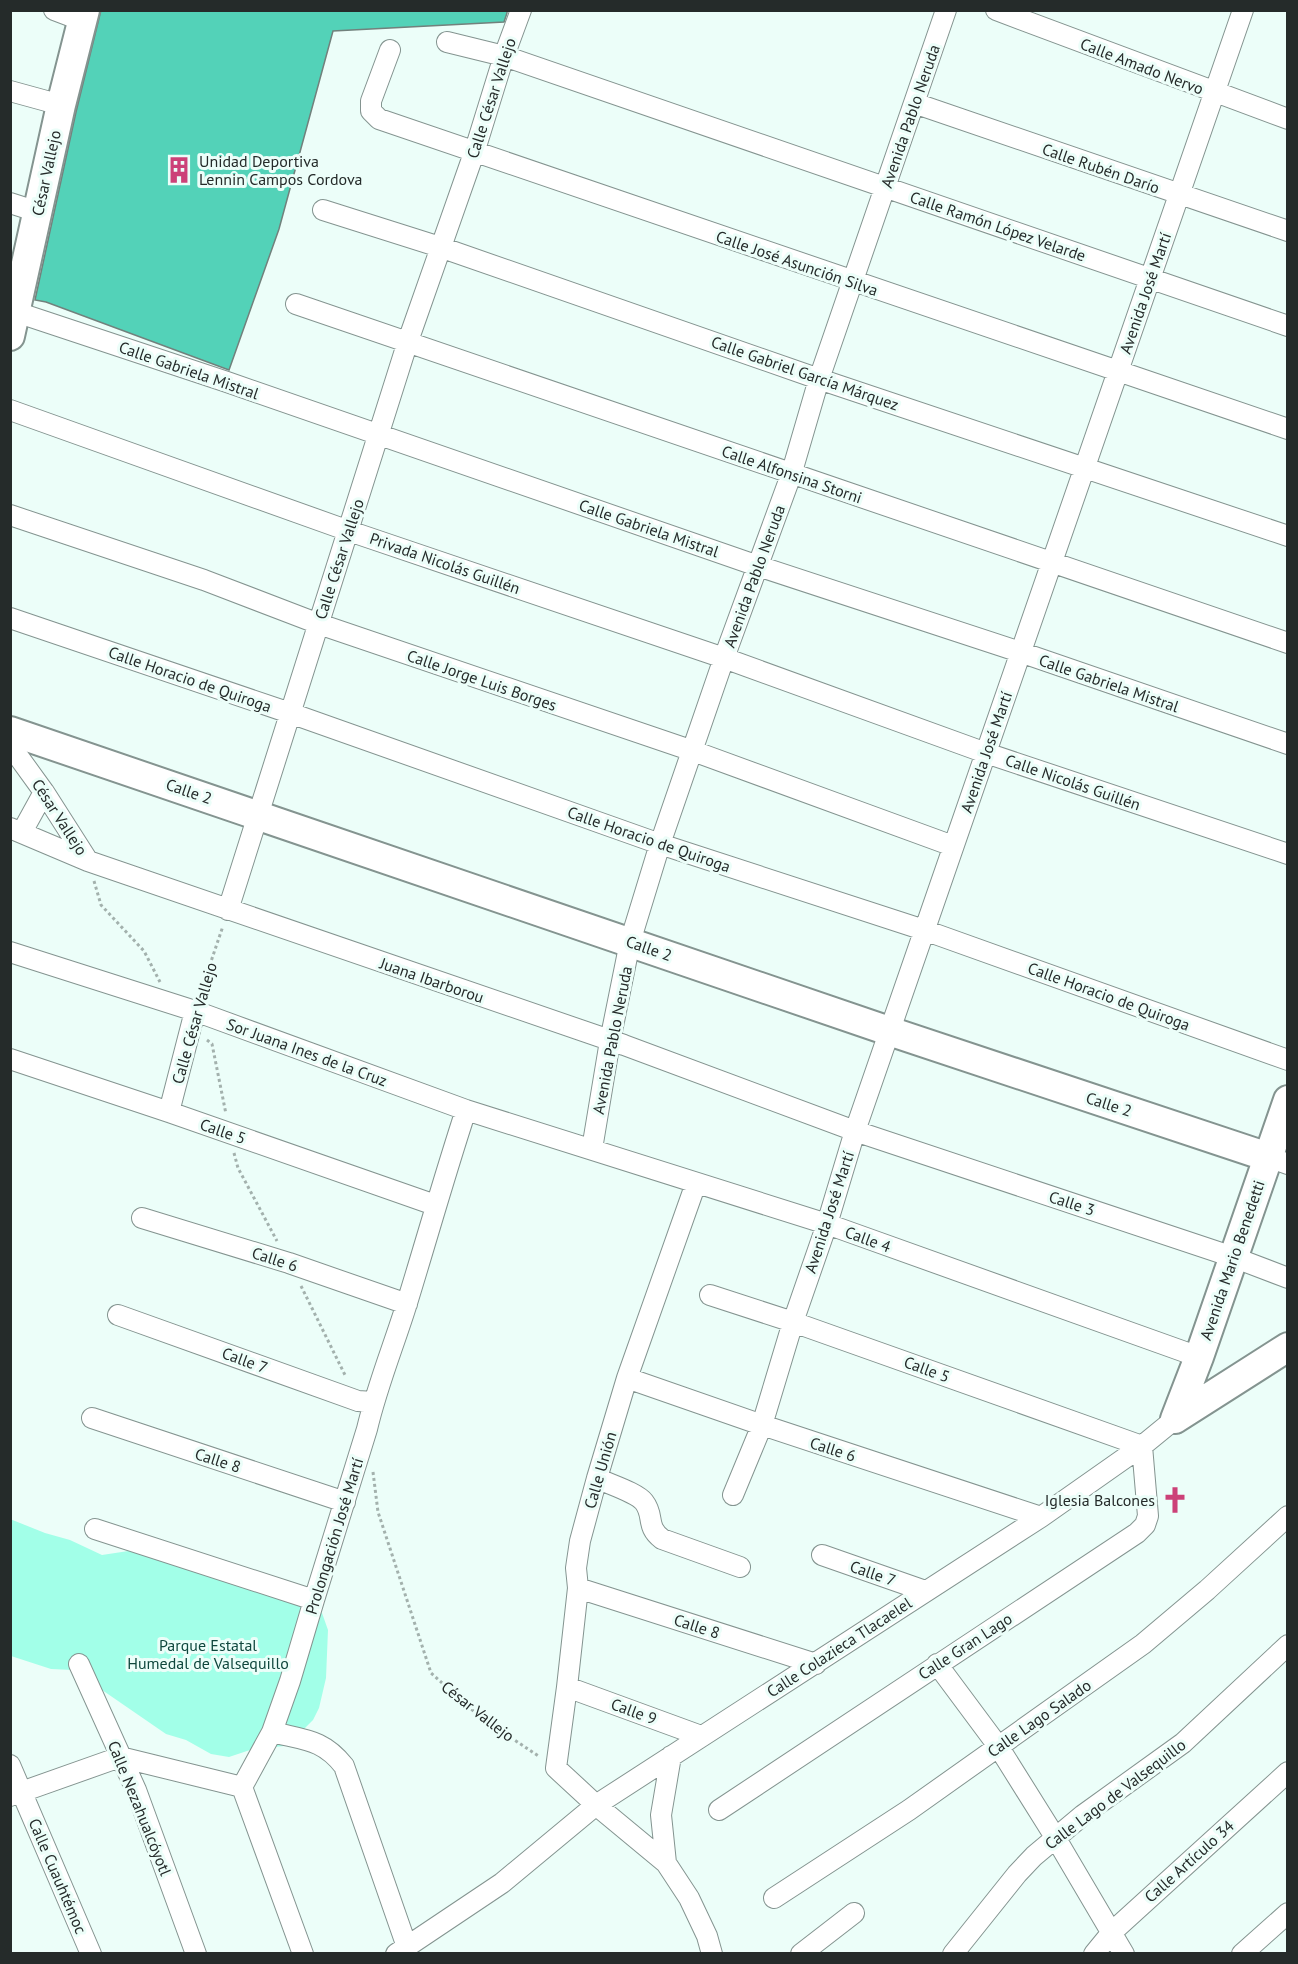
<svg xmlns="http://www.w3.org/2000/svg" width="1298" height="1964" viewBox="0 0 1298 1964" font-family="'PT Sans',sans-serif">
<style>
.green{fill:#a2ffe8}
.building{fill:#53d2b8;stroke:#71817c;stroke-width:1.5}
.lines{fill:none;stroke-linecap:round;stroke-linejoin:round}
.street-casing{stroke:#849490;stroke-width:22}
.secondary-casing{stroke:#849490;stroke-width:32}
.path{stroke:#a3b1ad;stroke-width:3;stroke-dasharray:3 3;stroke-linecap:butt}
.street{stroke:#fff;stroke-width:20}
.secondary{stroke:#fff;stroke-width:28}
.labels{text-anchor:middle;stroke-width:6;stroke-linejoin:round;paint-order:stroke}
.street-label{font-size:16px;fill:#252b2a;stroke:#ecfef9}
.poi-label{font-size:16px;fill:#252b2a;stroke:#ecfef9;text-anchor:start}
.park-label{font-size:16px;fill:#0f473d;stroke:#ecfef9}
</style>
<rect width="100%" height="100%" fill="#ecfef9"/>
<path class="green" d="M 10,1519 L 45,1533 L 70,1540 L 102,1555 L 135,1550 L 148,1553 L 164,1562 L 206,1558 L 308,1599 L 322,1613 L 328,1630 L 326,1678 L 319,1708 L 313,1720 L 295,1738 L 284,1746 L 253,1749 L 229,1757 L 211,1754 L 186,1740 L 166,1734 L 73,1670 L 51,1669 L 11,1656 Z"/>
<path class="building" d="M 101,10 L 507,10 L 507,13 L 504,22 L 333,31 L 279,229 L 229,370 L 46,302 L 35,300 L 76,112 Z"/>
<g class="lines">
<defs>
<path id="street" d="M 54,10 L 83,21
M 996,10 L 1288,119
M 447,42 L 504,56 L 1288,326
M 390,50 L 371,101 L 371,111 L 379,119 L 1288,429
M 10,91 L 61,105
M 914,103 L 1288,231
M 10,203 L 38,212
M 323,210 L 440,247 L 819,379 L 1288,536
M 296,304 L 1288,643
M 10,310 L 227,382 L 758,566 L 1020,652 L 1288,744
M 10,410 L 349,531 L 724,658 L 986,753 L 1288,854
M 10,515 L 204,580 L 319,624 L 693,751 L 953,846
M 10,618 L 290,713 L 660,844 L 924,930 L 1288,1060
M 10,745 L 44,792 L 88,861
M 10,828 L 88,861 L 624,1045 L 855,1131 L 1233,1257 L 1288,1278
M 22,832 L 44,792
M 228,910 L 408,341 L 474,153 L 504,56 L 521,10
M 10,952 L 195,1011 L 466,1110 L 827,1224 L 1199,1357
M 10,1059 L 169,1112 L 435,1205
M 169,1112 L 195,1011
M 592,1149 L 610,1041 L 630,942 L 660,844 L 724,658 L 791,475 L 819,379 L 946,10
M 1268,1157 L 1288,1164
M 696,1183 L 627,1378 L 597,1478 L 580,1541 L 576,1568 L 578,1588 L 567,1687 L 556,1768 L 596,1805 L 666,1863 L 689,1898 L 707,1936 L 712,1954
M 142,1218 L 289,1263 L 407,1304
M 710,1295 L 793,1322 L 1142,1446 L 1148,1516 L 1145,1525 L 1137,1533 L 719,1810
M 118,1315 L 358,1401 L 373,1402
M 627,1378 L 762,1425 L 1041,1517
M 92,1418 L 345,1502
M 597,1478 C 608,1484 636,1492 644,1502 C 655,1516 645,1526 662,1539 L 740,1567
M 733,1495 L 762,1425 L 793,1322 L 827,1224 L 855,1131 L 1243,10
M 95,1529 L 314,1600
M 822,1555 L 925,1591
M 578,1588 L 816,1664
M 79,1664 L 136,1790 L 196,1954
M 937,1664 L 998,1746 L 1055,1837 L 1124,1954
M 567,1687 L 701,1736
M 272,1732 C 304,1740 323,1739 344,1766 L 407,1947
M 10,1765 L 91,1954
M 10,1796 L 120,1757 L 242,1787
M 666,1863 L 661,1815 L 671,1756
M 774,1898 L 909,1810 L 1143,1644 L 1207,1590 L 1288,1516
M 303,1954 L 242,1787 L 272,1732 L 290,1681 L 314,1600 L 367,1429 C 377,1386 394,1345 407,1303 C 427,1238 445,1174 466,1110
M 396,1954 L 502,1883 L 596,1805 L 1041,1517 L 1142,1446 L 1175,1419
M 801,1954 L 854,1913
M 953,1954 L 1017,1874 L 1034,1856 L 1083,1815 L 1183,1743 L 1288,1645
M 1094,1954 L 1112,1932 L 1288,1772
M 1242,1954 L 1288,1913"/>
<path id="secondary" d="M 10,336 L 61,105 L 85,10
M 10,731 L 889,1031 L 1268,1157
M 1175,1419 L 1199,1357 L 1288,1100
M 1175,1419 L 1288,1347"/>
</defs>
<use href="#street" class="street-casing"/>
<use href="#secondary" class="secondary-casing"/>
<path class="path" d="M 94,881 L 101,905 L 144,951 L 160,982
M 200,994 L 223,926
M 207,1040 L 212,1044 L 226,1114
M 234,1153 L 238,1168 L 277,1241
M 301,1286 L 346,1377
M 373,1472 L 378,1512 L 431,1673 L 480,1717 L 540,1757"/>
<use href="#street" class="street"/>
<use href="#secondary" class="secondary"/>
</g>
<defs>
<symbol id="building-bare" viewBox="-9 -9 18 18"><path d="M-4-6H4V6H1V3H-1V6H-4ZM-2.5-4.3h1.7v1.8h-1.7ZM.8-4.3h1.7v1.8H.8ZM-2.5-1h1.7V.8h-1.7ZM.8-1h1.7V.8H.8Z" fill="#cc4178" stroke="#ecfef9" stroke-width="2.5" paint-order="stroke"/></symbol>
<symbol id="church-bare" viewBox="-9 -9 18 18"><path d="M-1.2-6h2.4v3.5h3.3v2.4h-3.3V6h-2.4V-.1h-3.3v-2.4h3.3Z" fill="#cc4178" stroke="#ecfef9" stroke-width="2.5" paint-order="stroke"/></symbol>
</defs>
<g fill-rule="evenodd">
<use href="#building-bare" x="160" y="151" width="38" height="38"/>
<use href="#church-bare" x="1156" y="1481" width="38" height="38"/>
</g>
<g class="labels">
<g class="street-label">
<text transform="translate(1142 66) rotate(21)" y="6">Calle Amado Nervo</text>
<text transform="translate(491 98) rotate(-72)" y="6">Calle César Vallejo</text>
<text transform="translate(910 116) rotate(-71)" y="6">Avenida Pablo Neruda</text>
<text transform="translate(1101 168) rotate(19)" y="6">Calle Rubén Darío</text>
<text transform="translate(46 173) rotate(-78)" y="6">César Vallejo</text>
<text transform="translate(998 226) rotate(19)" y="6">Calle Ramón López Velarde</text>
<text transform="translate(797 263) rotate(19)" y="6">Calle José Asunción Silva</text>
<text transform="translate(1145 293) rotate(-71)" y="6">Avenida José Martí</text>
<text transform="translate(189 370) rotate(19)" y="6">Calle Gabriela Mistral</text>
<text transform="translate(805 373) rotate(19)" y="6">Calle Gabriel García Márquez</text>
<text transform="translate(792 474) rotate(19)" y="6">Calle Alfonsina Storni</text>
<text transform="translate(649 528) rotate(19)" y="6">Calle Gabriela Mistral</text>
<text transform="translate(339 559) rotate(-72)" y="6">Calle César Vallejo</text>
<text transform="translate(445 563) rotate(19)" y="6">Privada Nicolás Guillén</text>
<text transform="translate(754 576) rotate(-70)" y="6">Avenida Pablo Neruda</text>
<text transform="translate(190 679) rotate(19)" y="6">Calle Horacio de Quiroga</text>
<text transform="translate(482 680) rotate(19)" y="6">Calle Jorge Luis Borges</text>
<text transform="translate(1109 683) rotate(19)" y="6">Calle Gabriela Mistral</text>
<text transform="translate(986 752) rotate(-71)" y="6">Avenida José Martí</text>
<text transform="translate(1073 782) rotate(19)" y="6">Calle Nicolás Guillén</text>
<text transform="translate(189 791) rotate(19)" y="6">Calle 2</text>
<text transform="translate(60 817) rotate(57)" y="6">César Vallejo</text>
<text transform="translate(649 839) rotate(19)" y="6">Calle Horacio de Quiroga</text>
<text transform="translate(649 948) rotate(19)" y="6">Calle 2</text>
<text transform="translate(432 980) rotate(19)" y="6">Juana Ibarborou</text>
<text transform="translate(1109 996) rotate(20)" y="6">Calle Horacio de Quiroga</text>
<text transform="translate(194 1023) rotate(-74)" y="6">Calle César Vallejo</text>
<text transform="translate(612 1040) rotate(-79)" y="6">Avenida Pablo Neruda</text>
<text transform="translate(307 1052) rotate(20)" y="6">Sor Juana Ines de la Cruz</text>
<text transform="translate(1109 1104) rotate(18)" y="6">Calle 2</text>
<text transform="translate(223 1131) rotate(19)" y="6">Calle 5</text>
<text transform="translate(1072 1203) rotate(18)" y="6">Calle 3</text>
<text transform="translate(829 1212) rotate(-72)" y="6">Avenida José Martí</text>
<text transform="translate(868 1239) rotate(20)" y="6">Calle 4</text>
<text transform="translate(275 1259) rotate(18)" y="6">Calle 6</text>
<text transform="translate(1232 1260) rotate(-71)" y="6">Avenida Mario Benedetti</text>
<text transform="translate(245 1360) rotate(20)" y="6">Calle 7</text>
<text transform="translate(927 1369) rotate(20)" y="6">Calle 5</text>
<text transform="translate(833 1449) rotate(18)" y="6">Calle 6</text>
<text transform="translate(218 1460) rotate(18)" y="6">Calle 8</text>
<text transform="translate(600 1470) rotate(-74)" y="6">Calle Unión</text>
<text transform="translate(334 1536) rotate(-73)" y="6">Prolongación José Martí</text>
<text transform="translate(873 1573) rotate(19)" y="6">Calle 7</text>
<text transform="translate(697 1626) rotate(18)" y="6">Calle 8</text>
<text transform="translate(965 1646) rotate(-33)" y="6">Calle Gran Lago</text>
<text transform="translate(839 1647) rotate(-33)" y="6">Calle Colazieca Tlacaelel</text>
<text transform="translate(478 1711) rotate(38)" y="6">César Vallejo</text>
<text transform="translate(634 1711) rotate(20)" y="6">Calle 9</text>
<text transform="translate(1039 1718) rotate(-35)" y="6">Calle Lago Salado</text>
<text transform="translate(1115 1794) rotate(-37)" y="6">Calle Lago de Valsequillo</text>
<text transform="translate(140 1808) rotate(68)" y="6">Calle Nezahualcóyotl</text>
<text transform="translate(1189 1861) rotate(-42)" y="6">Calle Artículo 34</text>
<text transform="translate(58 1876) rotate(67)" y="6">Calle Cuauhtémoc</text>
</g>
<g class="poi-label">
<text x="199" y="167">Unidad Deportiva<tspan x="199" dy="18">Lennin Campos Cordova</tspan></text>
<text x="1155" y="1506" text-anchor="end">Iglesia Balcones</text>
</g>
<g class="park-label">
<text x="208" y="1651">Parque Estatal<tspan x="208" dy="18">Humedal de Valsequillo</tspan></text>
</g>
</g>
<rect width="1298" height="1964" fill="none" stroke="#252b2a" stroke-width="24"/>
</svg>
